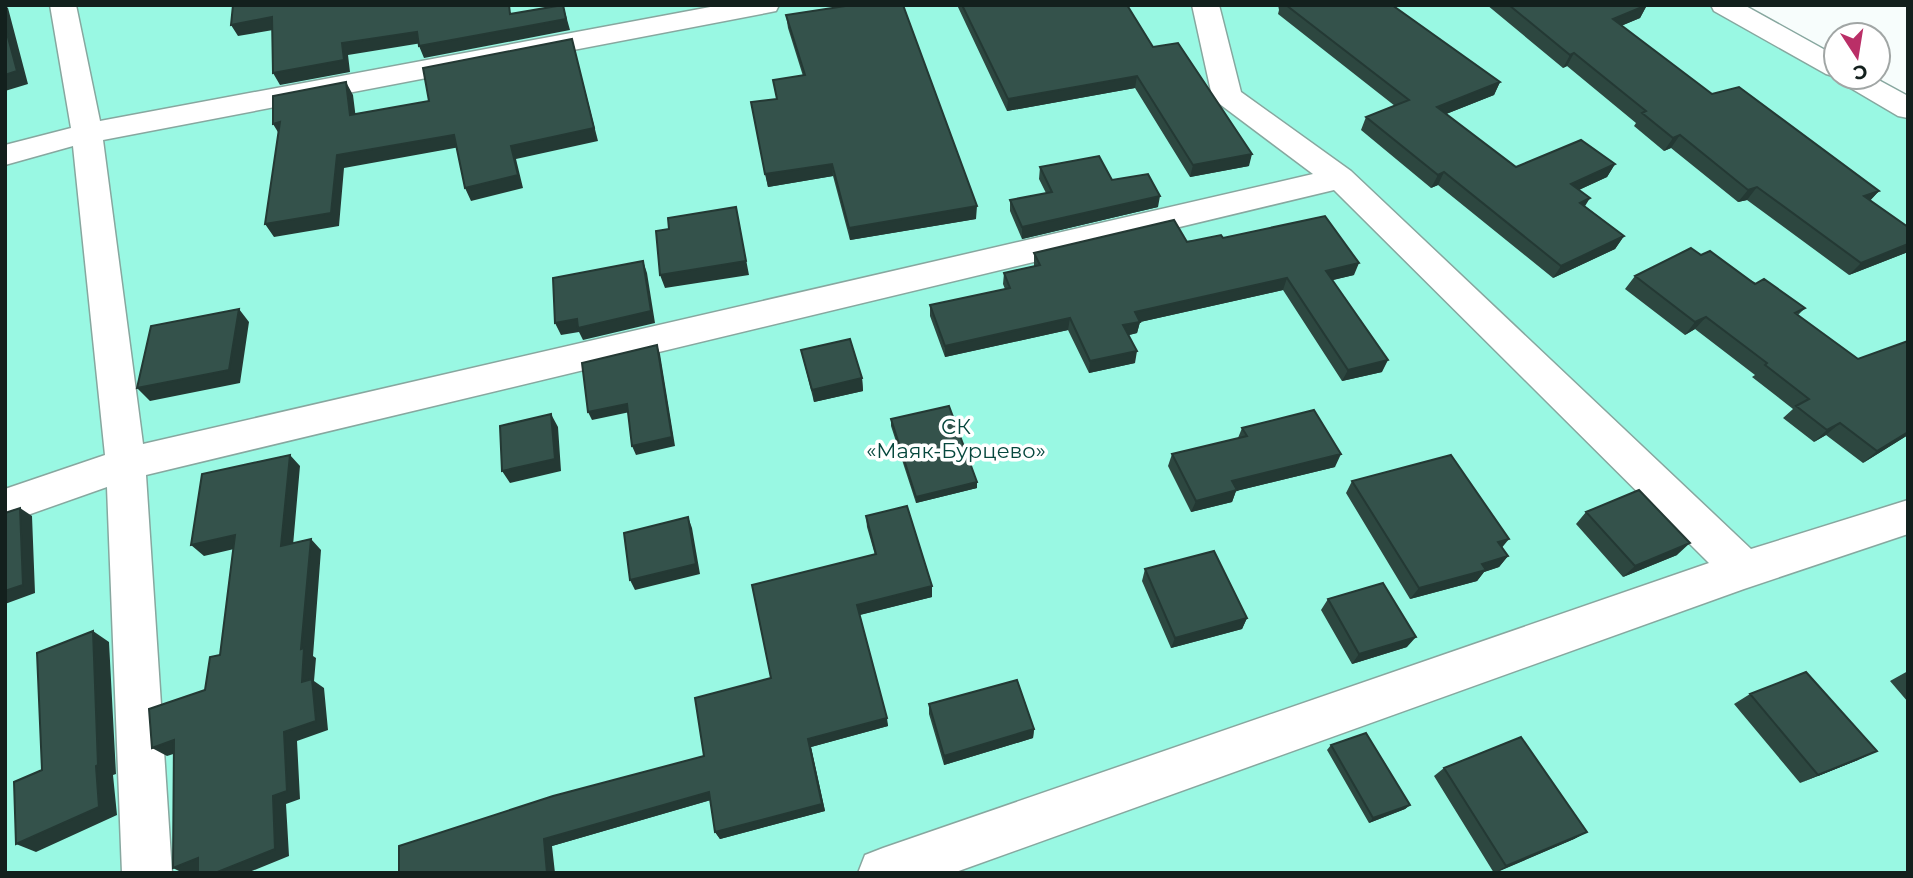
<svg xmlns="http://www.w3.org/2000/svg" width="1913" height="878" viewBox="0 0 1913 878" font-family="Montserrat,sans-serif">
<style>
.green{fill:#99f8e3}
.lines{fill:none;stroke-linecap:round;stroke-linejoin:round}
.minor-casing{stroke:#87a79f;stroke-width:3}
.minor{fill:#fff;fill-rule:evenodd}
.wall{fill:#2d4740}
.shaded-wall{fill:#243934}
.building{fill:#34524b;stroke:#243934;stroke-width:2}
.labels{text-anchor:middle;stroke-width:7;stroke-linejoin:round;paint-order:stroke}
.park-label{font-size:21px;fill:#06473d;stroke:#fff}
</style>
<rect width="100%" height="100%" fill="#f7fdfc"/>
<path class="green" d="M 5,5 L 1724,5 L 1836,77 L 1852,77 L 1908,109 L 1908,873 L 5,873 Z"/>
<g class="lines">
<defs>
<path id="minor" d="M 50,5 L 76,5 L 100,121 L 721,5 L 779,5 L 776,11 L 766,13 L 103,140 L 143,444 L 1313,174 L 1217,102 L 1212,96 L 1192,5 L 1219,5 L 1241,92 L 1351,171 L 1751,549 L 1908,500 L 1908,534 L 1744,589 L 953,873 L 858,873 L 865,855 L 883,848 L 1709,563 L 1334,190 L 146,475 L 172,873 L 122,873 L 107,487 L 5,523 L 5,489 L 105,455 L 73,146 L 5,165 L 5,145 L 71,128 Z
M 1711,5 L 1744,5 L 1836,56 L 1836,77 L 1826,74 L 1714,11 Z
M 1838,77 L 1873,77 L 1908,96 L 1908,118 L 1898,116 L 1842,83 Z"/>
</defs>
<use href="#minor" class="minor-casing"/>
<use href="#minor" class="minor"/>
</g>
<path class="wall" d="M 957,5 L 1127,5 L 1153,47 L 1249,166 L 1190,177 L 1135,88 L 1007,111 Z
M 1278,5 L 1392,5 L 1500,82 L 1494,95 L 1446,114 L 1516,167 L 1615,164 L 1607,177 L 1579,190 L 1585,206 L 1624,236 L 1615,249 L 1553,278 L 1438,185 L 1431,188 L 1361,130 L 1366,117 L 1395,106 L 1278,14 L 1279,10 Z
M 1487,5 L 1647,5 L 1640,18 L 1621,26 L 1712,94 L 1879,191 L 1870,200 L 1908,227 L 1908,252 L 1849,275 L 1747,200 L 1738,202 L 1671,148 L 1664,151 L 1634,126 L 1636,123 L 1567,66 L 1563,68 Z
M 786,15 L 976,219 L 850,240 L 833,176 L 768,187 L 751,102 L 777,99 L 773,80 L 803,76 L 788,28 Z
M 1040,167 L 1112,180 L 1158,207 L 1022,239 L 1010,211 L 1010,200 L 1046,193 L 1039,179 Z
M 1223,238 L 1354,275 L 1332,280 L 1382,372 L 1342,381 L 1283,290 L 1140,322 L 1137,333 L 1129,335 L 1135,363 L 1089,373 L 1068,330 L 945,357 L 930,316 L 930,305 L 1005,289 L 1003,284 L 1004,273 L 1034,266 L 1034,253 Z
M 1701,255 L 1805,308 L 1798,315 L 1908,435 L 1863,463 L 1826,435 L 1814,442 L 1783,418 L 1793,409 L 1752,377 L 1755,375 L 1695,329 L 1685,335 L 1625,289 L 1635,276 Z
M 801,350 L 862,378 L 863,391 L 814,402 Z
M 891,419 L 977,488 L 916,503 L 891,426 Z
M 1242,428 L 1335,467 L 1236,491 L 1232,502 L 1191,512 L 1168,466 L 1172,454 L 1238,438 Z
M 1352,481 L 1502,547 L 1508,556 L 1499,567 L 1484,572 L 1477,581 L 1410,599 L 1346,493 Z
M 1586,512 L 1677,555 L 1623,577 L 1576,524 Z
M 866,516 L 932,586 L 932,597 L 860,615 L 888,726 L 811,747 L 825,811 L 720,839 L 715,832 L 711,800 L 552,846 L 399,873 L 704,756 L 875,555 L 867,527 Z
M 1145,569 L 1247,618 L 1242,629 L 1171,648 L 1142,581 Z
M 1328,599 L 1407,647 L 1352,664 L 1321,610 Z
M 1908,671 L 1908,702 L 1890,681 Z
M 1750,694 L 1858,760 L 1800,783 L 1734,704 Z
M 929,704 L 1034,729 L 1033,738 L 944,765 L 929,714 Z
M 1331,745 L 1410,805 L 1405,809 L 1369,823 L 1327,750 Z
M 1444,768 L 1587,832 L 1574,839 L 1494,873 L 1434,776 Z"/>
<path class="shaded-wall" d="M 5,5 L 8,8 L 28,84 L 5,91 Z
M 563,5 L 570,30 L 424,58 L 419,46 Z
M 1647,5 L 1640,18 L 1606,32 L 1613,19 Z
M 272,17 L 279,29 L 238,36 L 231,25 Z
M 417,32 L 422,43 L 348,55 L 350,72 L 280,85 L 273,73 L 342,43 Z
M 572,39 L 598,141 L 516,159 L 523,188 L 471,201 L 465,188 L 511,146 Z
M 1574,53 L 1567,66 L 1563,68 L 1570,55 Z
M 1137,76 L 1135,88 L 1007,111 L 1008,99 Z
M 346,82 L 353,95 L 357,127 L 350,115 Z
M 1500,82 L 1494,95 L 1431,120 L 1437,107 Z
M 280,122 L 281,137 L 273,124 Z
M 454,135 L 460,147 L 344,168 L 339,226 L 274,237 L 265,224 L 337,155 Z
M 1680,135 L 1671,148 L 1664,151 L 1673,138 Z
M 1252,154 L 1249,166 L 1190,177 L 1193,165 Z
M 832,164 L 833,176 L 768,187 L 765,174 Z
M 1615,164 L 1607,177 L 1563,197 L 1571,184 Z
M 1444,172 L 1438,185 L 1431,188 L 1438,175 Z
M 1757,187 L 1747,200 L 1738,202 L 1748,190 Z
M 1879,191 L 1868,203 L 1864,196 Z
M 1160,196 L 1158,207 L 1022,239 L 1022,227 Z
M 1590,198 L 1582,211 L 1580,203 Z
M 977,206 L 976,219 L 850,240 L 849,228 Z
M 736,207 L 749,275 L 665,288 L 660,275 Z
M 1624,236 L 1615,249 L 1553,278 L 1561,266 Z
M 1908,244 L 1908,252 L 1849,275 L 1861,263 Z
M 643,261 L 647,273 L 655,323 L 583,340 L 579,332 L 561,335 L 555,323 Z
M 1359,263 L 1354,275 L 1321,283 L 1326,271 Z
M 1287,278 L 1283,290 L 1140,322 L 1137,333 L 1121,337 L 1123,325 L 1135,312 Z
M 239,309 L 249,322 L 240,383 L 150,401 L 137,388 Z
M 1706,317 L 1695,329 L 1685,335 L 1695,322 Z
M 1070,318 L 1068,330 L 945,357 L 945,346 Z
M 657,345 L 660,354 L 675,446 L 636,455 L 632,446 Z
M 1137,351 L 1135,363 L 1089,373 L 1090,361 Z
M 1388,360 L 1382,372 L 1342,381 L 1348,370 Z
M 862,378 L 863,391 L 814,402 L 812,390 Z
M 627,404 L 630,412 L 592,420 L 588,412 Z
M 551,414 L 558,427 L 561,471 L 510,483 L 502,471 Z
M 1840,423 L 1826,435 L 1814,442 L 1827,430 Z
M 1908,432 L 1908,435 L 1863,463 L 1877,451 Z
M 1341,454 L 1335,467 L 1236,491 L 1232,502 L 1191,512 L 1196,501 L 1232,481 Z
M 290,455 L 300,466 L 292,557 L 281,546 Z
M 977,482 L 977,488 L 916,503 L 916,497 Z
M 20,508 L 32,516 L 35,593 L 5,604 L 5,591 Z
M 688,517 L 692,528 L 700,574 L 635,590 L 630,580 Z
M 235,535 L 247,546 L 204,556 L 191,545 Z
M 311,539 L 321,550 L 313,656 L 316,658 L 314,681 L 324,688 L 328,730 L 297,741 L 300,799 L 286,804 L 289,856 L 247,873 L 215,873 L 273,796 L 284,732 L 302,682 L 301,649 Z
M 1509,539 L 1500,550 L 1498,542 Z
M 1690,543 L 1677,555 L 1623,577 L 1635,566 Z
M 1508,556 L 1499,567 L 1484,572 L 1477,581 L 1410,599 L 1419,588 L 1482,564 Z
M 932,586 L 932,597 L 859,615 L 857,605 Z
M 1247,618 L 1242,629 L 1171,648 L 1175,638 Z
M 93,631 L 109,642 L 116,774 L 113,775 L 117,815 L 36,852 L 16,844 L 96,766 Z
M 1416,637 L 1407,647 L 1352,664 L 1359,654 Z
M 887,718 L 888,726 L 811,747 L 825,811 L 720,839 L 715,832 L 808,739 Z
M 1034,729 L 1033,738 L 944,765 L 944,756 Z
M 174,740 L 189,749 L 167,756 L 152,748 Z
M 1877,751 L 1858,760 L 1800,783 L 1818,775 Z
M 709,792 L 714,799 L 552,846 L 555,873 L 547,873 L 544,839 Z
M 1410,805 L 1405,809 L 1369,823 L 1373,818 Z
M 1587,832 L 1574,839 L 1495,873 L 1506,866 Z
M 198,858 L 213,865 L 194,873 L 183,873 L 173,868 Z"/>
<path class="building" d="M 233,5 L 509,5 L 510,14 L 563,5 L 566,19 L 419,46 L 417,32 L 342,43 L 344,60 L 273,73 L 272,17 L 231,25 Z
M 852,5 L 903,5 L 977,206 L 849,228 L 832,164 L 765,174 L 751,102 L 777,99 L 773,80 L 805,75 L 786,15 Z
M 962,5 L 1127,5 L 1153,47 L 1178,43 L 1252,154 L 1193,165 L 1137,76 L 1008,99 Z
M 1286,5 L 1392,5 L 1500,82 L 1437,107 L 1516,167 L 1581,140 L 1615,164 L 1571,184 L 1590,198 L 1580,203 L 1624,236 L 1561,266 L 1444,172 L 1438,175 L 1366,117 L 1409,100 Z
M 1509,5 L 1647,5 L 1613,19 L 1712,94 L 1739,87 L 1879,191 L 1864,196 L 1908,227 L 1908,244 L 1861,263 L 1757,187 L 1748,190 L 1680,135 L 1673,138 L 1642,113 L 1646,111 L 1574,53 L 1570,55 Z
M 5,26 L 17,71 L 5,75 Z
M 572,39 L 594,128 L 511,146 L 518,175 L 465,188 L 454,135 L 337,155 L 331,213 L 265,224 L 280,122 L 273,124 L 273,96 L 346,82 L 350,115 L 429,101 L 423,68 Z
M 1099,156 L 1112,180 L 1148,174 L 1160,196 L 1022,227 L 1010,200 L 1052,192 L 1040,167 Z
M 736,207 L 746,261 L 660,275 L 656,231 L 669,229 L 668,218 Z
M 1325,216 L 1359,263 L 1326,271 L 1388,360 L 1348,370 L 1287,278 L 1135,312 L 1140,322 L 1123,325 L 1137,351 L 1090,361 L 1070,318 L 945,346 L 930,305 L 1010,288 L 1004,273 L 1040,265 L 1034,253 L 1174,220 L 1187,242 L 1221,235 L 1223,238 Z
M 1691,248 L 1701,255 L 1710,251 L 1755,284 L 1764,279 L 1805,308 L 1795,313 L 1858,359 L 1908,341 L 1908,432 L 1877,451 L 1840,423 L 1827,430 L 1796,406 L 1809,399 L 1765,365 L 1767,363 L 1706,317 L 1695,322 L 1635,276 Z
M 643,261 L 651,311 L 578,328 L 577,319 L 555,323 L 553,278 Z
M 239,309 L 229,370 L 137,388 L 151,326 Z
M 850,339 L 862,378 L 812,390 L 801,350 Z
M 657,345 L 672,437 L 632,446 L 627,404 L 588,412 L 582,363 Z
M 949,406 L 977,482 L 916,497 L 891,419 Z
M 1314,410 L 1341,454 L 1232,481 L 1237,490 L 1196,501 L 1172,454 L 1247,436 L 1242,428 Z
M 551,414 L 555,459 L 502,471 L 500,426 Z
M 290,455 L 281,546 L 311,539 L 301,649 L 304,648 L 302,682 L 312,679 L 316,721 L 284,732 L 287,791 L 273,796 L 275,849 L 215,873 L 198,873 L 198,858 L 173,868 L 174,740 L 152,748 L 149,709 L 205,690 L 210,657 L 220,655 L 235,535 L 191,545 L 202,474 Z
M 1451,455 L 1509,539 L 1498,542 L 1508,556 L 1482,564 L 1486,570 L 1419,588 L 1352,481 Z
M 1639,490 L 1690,543 L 1635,566 L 1586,512 Z
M 907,506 L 932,586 L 857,605 L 887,718 L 808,739 L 822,804 L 715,832 L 709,792 L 544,839 L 547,873 L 399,873 L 399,846 L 553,796 L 704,756 L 695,698 L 771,678 L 752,585 L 876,554 L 866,516 Z
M 20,508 L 23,585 L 5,591 L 5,513 Z
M 688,517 L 696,564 L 630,580 L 624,533 Z
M 1214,551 L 1247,618 L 1175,638 L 1145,569 Z
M 1383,583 L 1416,637 L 1359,654 L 1328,599 Z
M 93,631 L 98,765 L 96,766 L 99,807 L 16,844 L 14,782 L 42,770 L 37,653 Z
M 1806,672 L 1877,751 L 1818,775 L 1750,694 Z
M 1017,680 L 1034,729 L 944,756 L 929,704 Z
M 1366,733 L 1410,805 L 1373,818 L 1331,745 Z
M 1521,737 L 1587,832 L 1506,866 L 1444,768 Z"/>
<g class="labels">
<g class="park-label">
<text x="956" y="434">СК<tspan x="956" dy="24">«Маяк-Бурцево»</tspan></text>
</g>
</g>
<rect width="1913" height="878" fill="none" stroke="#13201d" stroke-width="14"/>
<g transform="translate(1857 56) rotate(168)"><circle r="33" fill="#ffffff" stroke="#a1a6a5" stroke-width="2"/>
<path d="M0-5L12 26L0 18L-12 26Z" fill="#ba2f67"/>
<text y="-10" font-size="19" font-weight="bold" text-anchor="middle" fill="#13201d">С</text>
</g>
</svg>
